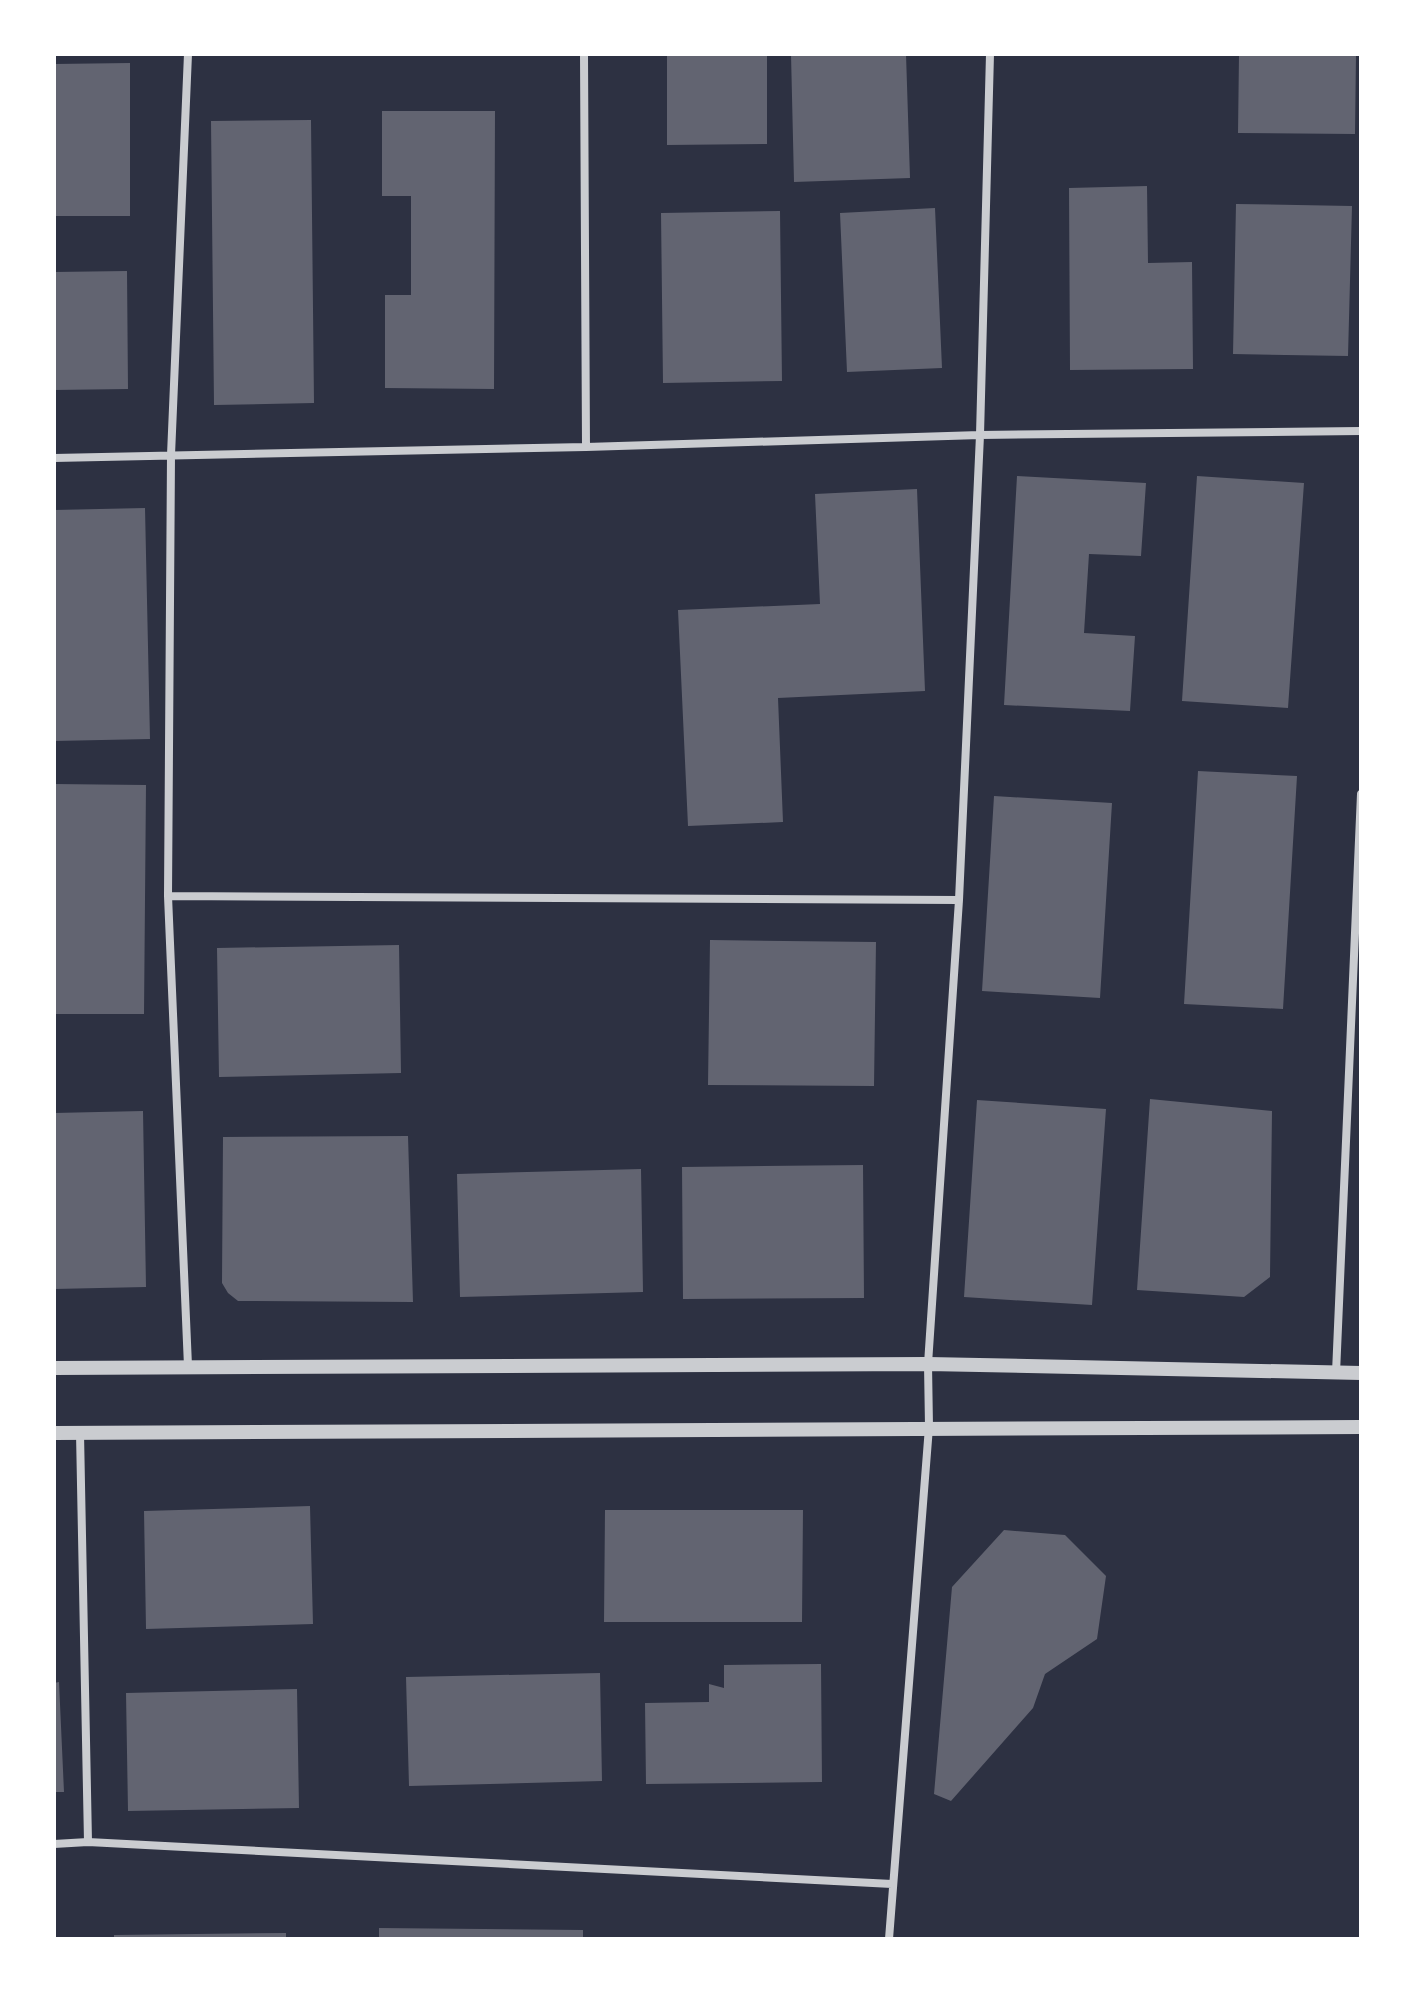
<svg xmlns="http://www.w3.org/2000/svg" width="1415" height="1993" viewBox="0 0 1415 1993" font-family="'Sofia Sans Condensed',sans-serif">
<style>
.building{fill:#626471}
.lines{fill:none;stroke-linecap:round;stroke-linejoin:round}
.minor{stroke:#caccd0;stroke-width:8}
.tertiary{stroke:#caccd0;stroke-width:14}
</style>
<rect width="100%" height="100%" fill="#2d3142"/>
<path class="building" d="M 667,54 L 767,54 L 767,144 L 667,145 Z
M 791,54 L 906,54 L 910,178 L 794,182 Z
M 1239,54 L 1356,54 L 1355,134 L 1238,133 Z
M 130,63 L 130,216 L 54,216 L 54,64 Z
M 382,111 L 495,111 L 494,389 L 385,388 L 385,295 L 411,295 L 411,196 L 382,196 Z
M 311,120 L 314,403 L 214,405 L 211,121 Z
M 1147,186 L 1148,263 L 1192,262 L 1193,369 L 1070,370 L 1069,188 Z
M 1236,204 L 1352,206 L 1348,356 L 1233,354 Z
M 935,208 L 942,368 L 847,372 L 840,213 Z
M 780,211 L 782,381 L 663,383 L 661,213 Z
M 127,271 L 128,389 L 54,390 L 54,272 Z
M 1017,476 L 1146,483 L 1141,556 L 1089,554 L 1084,633 L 1135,636 L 1130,711 L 1004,705 Z
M 1197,476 L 1304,483 L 1288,708 L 1182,701 Z
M 917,489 L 925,691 L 778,698 L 783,822 L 688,826 L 678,610 L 820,604 L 815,494 Z
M 145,508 L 150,739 L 54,741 L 54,510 Z
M 1198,771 L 1297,776 L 1283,1009 L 1184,1004 Z
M 54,784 L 146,785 L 144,1014 L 54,1014 Z
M 994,796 L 1112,803 L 1100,998 L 982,991 Z
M 710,940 L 876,942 L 874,1086 L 708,1085 Z
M 399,945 L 401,1073 L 219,1077 L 217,948 Z
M 1150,1099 L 1272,1111 L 1270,1277 L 1244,1297 L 1137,1290 Z
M 977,1100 L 1106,1109 L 1092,1305 L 964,1297 Z
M 143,1111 L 146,1287 L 54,1289 L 54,1113 Z
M 408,1136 L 413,1302 L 238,1301 L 228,1293 L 222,1283 L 223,1137 Z
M 863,1165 L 864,1298 L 683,1299 L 682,1167 Z
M 641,1169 L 643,1292 L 460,1297 L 457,1174 Z
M 310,1506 L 313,1624 L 146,1629 L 144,1511 Z
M 605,1510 L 803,1510 L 802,1622 L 604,1622 Z
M 1004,1530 L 1065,1535 L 1106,1576 L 1097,1639 L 1045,1674 L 1033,1708 L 951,1801 L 934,1794 L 952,1587 Z
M 821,1664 L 822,1782 L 646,1784 L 645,1703 L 709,1702 L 709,1684 L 724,1688 L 724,1665 Z
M 600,1673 L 602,1781 L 409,1786 L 406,1677 Z
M 59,1682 L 64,1792 L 54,1792 L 54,1683 Z
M 297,1689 L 299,1808 L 128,1811 L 126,1693 Z
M 379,1928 L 583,1930 L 583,1939 L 379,1939 Z
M 286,1933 L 286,1939 L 114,1939 L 114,1935 Z"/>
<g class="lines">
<path class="minor" d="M 188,54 L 171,455 L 168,896 L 188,1366
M 584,54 L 586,447
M 54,458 L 586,447 L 980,435 L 1361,431
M 168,896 L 959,900
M 1336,1373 L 1361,794
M 80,1433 L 88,1842
M 54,1844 L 88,1842 L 892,1884
M 889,1939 L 929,1427 L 928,1364 L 959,900 L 980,435 L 990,54"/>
<path class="tertiary" d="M 54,1368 L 928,1364 L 1361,1373
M 54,1433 L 1361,1427"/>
</g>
<rect width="1415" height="1993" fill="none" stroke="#ffffff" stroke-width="112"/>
</svg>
